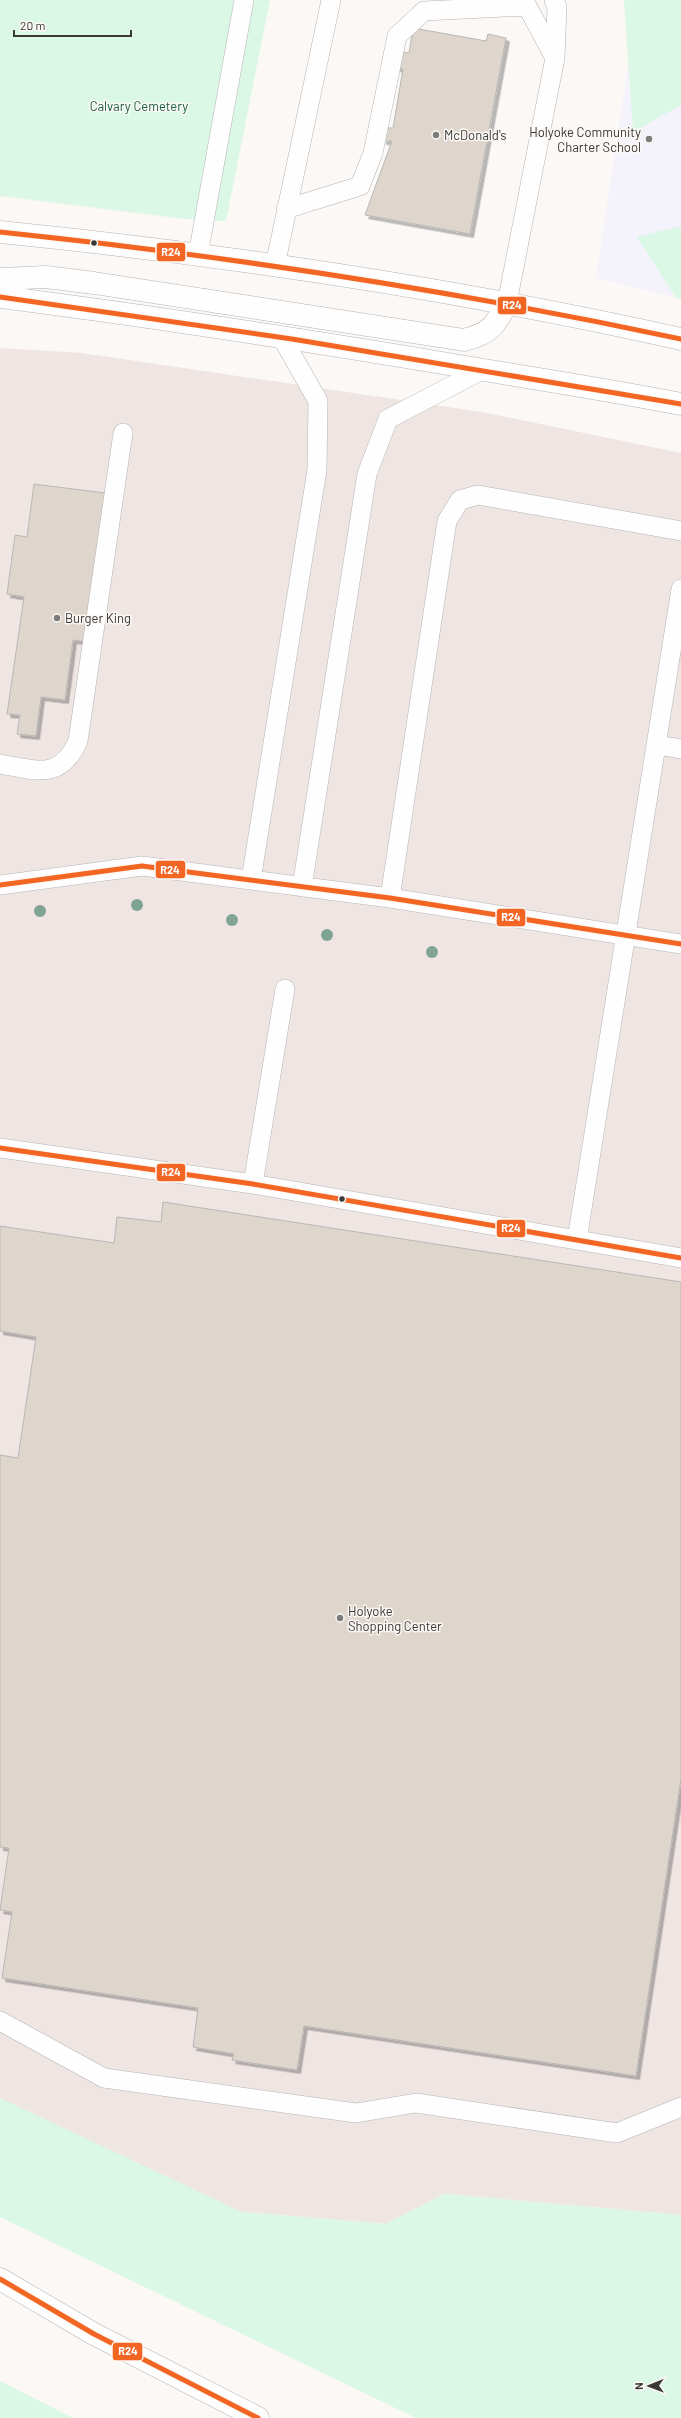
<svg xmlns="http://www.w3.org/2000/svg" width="681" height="2418" viewBox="0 0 681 2418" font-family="Barlow,sans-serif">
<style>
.commercial{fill:#efe6e4}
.education{fill:#f4f2fb}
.green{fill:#dbf7e6}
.building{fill:#ded5cc;stroke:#b8b7b5;filter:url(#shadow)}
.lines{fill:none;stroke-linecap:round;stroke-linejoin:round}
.lane-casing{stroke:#b5b3b2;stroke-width:20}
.secondary-casing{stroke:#b5b3b2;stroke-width:23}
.primary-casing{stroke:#b5b3b2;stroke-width:23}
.lane{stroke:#fefefe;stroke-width:19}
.secondary{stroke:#fefefe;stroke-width:22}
.primary{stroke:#fefefe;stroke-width:22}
.bus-1-casing{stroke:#fcf8f5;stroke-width:8}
.bus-1{stroke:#f26522;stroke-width:5}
.tree{fill:#80a493}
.poi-dot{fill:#7e7c7a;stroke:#fcf8f5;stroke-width:1.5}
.bus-dot{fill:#3a3937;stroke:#fcf8f5;stroke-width:1.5}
.labels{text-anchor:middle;stroke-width:3;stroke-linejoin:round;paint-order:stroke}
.park-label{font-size:13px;fill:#1b6042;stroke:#fcf8f5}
.poi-label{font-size:13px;fill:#3a3937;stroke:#fcf8f5;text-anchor:start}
.line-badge{stroke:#fcf8f5;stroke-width:1.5}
.badge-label{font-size:11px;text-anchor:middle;font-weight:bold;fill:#fff}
</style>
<defs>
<filter id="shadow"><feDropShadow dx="3.5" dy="3.5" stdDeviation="0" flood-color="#0004"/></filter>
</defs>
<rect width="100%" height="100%" fill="#fbf8f6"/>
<path class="commercial" d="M 0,348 L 82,353 L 482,412 L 681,453 L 681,2215 L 444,2194 L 386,2224 L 242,2212 L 0,2138 Z"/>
<path class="education" d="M 638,0 L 681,0 L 681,299 L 596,278 Z"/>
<path class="green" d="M 0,0 L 270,0 L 226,221 L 185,219 L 0,196 Z
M 624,0 L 681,0 L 681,105 L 633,132 Z
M 681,226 L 681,299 L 676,298 L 637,237 Z
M 0,2098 L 242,2212 L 386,2224 L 444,2194 L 681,2215 L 681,2418 L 416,2418 L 0,2217 Z
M 0,2381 L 73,2418 L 0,2418 Z"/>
<path class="building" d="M 413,28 L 486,41 L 488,34 L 506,38 L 470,234 L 365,215 L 392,141 L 383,141 L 384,128 L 393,128 L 403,69 L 395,68 L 398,51 L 409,53 Z
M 34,484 L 105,493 L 90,642 L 73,640 L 65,700 L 41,697 L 36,736 L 17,734 L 20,715 L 7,714 L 24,597 L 7,594 L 15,535 L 27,537 Z
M 163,1202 L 681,1282 L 681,1779 L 636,2076 L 304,2026 L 297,2070 L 232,2060 L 234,2054 L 193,2047 L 198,2008 L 2,1978 L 12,1912 L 0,1910 L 9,1848 L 0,1847 L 0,1455 L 18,1458 L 36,1337 L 0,1331 L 0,1226 L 114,1243 L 117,1217 L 161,1222 Z"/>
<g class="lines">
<defs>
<path id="lane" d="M 286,209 L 360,186 L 373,153 L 397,36 L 424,11 L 527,6 L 555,58
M 198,255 L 244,0
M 275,266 L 331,0
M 507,303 L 555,58 L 557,7 L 554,0
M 657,745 L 681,749
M 0,764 C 36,770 60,781 78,741 L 123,433
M 251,880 L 317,470 L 318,401 L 281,336
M 0,885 L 142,866 L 390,898 L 681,944
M 302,887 L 367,474 L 388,419 L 482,370
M 390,898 L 447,521 L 460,500 L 478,495 L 681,531
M 0,1148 L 253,1184 L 681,1258
M 253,1184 L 285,989
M 577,1240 L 681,589
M 0,2021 L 104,2078 L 356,2113 L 416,2103 L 617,2133 L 681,2107"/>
<path id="secondary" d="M 0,2279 L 94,2334 L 258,2418"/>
<path id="primary" d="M 0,232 C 229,255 457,289 681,339
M 0,279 L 46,277 L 94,283 L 464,340 C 491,333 494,327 507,303
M 0,297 C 156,317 311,341 466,367 C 538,379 610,390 681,404"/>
</defs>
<use href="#lane" class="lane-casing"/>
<use href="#secondary" class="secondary-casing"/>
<use href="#primary" class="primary-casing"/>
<use href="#lane" class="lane"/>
<use href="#secondary" class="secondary"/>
<use href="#primary" class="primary"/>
<defs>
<path id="bus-1" d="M 0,232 C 229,256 456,291 681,339
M 0,297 L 292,339 L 681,404
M 0,885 L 142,866 L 390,898 L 681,944
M 0,1148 L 253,1184 L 681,1258
M 0,2279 L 94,2334 L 258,2418"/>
</defs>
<use href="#bus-1" class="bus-1-casing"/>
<use href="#bus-1" class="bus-1"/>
</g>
<g class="tree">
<circle cx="137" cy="905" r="6"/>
<circle cx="40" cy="911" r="6"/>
<circle cx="232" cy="920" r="6"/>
<circle cx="327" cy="935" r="6"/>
<circle cx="432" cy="952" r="6"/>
</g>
<g class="poi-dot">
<circle cx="436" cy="135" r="4"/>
<circle cx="649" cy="139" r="4"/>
<circle cx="57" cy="618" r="4"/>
<circle cx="340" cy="1618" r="4"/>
</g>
<g class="bus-dot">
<circle cx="94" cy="243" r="3.5"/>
<circle cx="342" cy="1199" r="3.5"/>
</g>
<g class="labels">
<g class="park-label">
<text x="139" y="111">Calvary Cemetery</text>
</g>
<g class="poi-label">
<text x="641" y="137" text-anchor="end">Holyoke Community<tspan x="641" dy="15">Charter School</tspan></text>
<text x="444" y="140">McDonald's</text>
<text x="65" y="623">Burger King</text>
<text x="348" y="1616">Holyoke<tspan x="348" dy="15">Shopping Center</tspan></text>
</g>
</g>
<g class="line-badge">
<rect x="156" y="242" width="30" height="20" rx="4" fill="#f26522"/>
<rect x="497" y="296" width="30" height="19" rx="4" fill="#f26522"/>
<rect x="155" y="860" width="31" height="19" rx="4" fill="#f26522"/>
<rect x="496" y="908" width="30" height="19" rx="4" fill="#f26522"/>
<rect x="156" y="1163" width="30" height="19" rx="4" fill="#f26522"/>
<rect x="496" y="1219" width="30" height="19" rx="4" fill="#f26522"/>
<rect x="112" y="2342" width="31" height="19" rx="4" fill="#f26522"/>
</g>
<g class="badge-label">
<text x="171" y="256">R24</text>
<text x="512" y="309">R24</text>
<text x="170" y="874">R24</text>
<text x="511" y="921">R24</text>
<text x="171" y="1176">R24</text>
<text x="511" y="1232">R24</text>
<text x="128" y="2355">R24</text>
</g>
<g transform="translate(649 2386) rotate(269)" stroke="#fcf8f5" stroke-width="3" paint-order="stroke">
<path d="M0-3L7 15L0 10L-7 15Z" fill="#3a3937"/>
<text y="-6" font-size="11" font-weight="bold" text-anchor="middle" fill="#3a3937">N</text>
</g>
<path d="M14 30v6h117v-6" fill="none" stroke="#3a3937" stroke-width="2"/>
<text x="20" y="30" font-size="12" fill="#3a3937" stroke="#fcf8f5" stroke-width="3" paint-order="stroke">20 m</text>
</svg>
